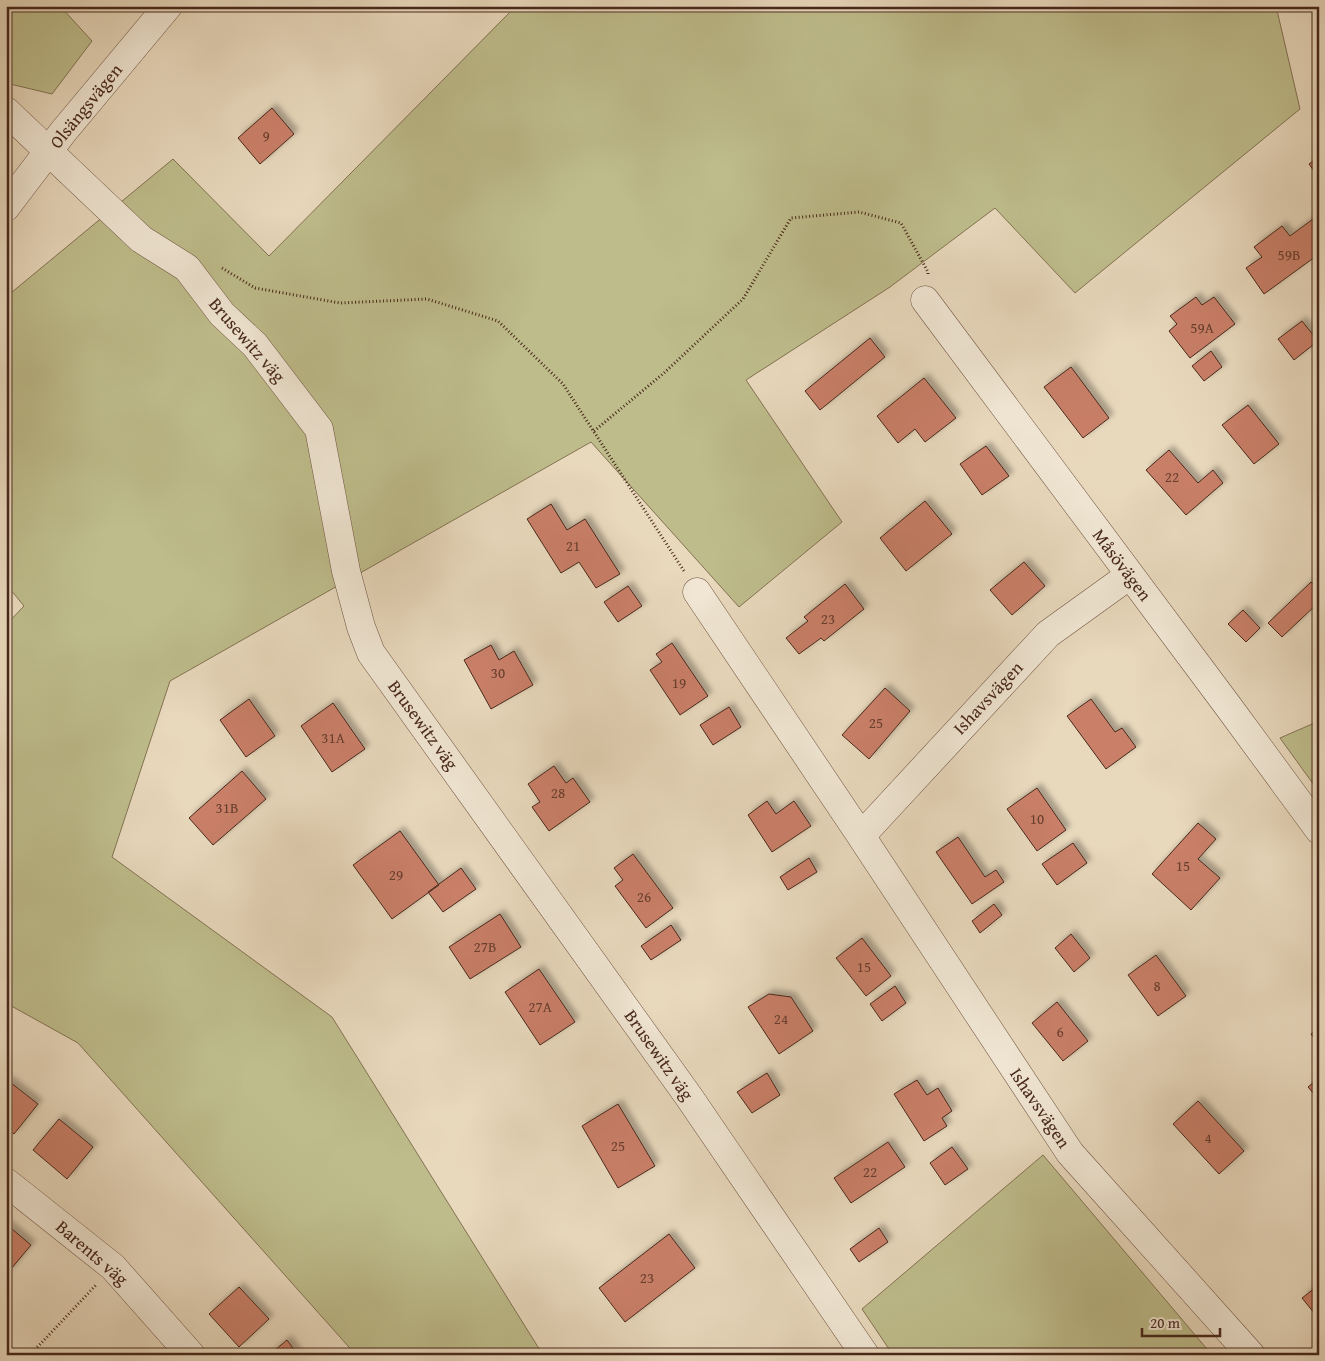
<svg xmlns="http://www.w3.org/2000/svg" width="1325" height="1361" viewBox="0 0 1325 1361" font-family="'Gentium Book Plus',serif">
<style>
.green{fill:#bebc8b;stroke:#837253}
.building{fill:#c97f68;stroke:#48281b;filter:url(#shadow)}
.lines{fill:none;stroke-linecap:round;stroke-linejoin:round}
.minor-casing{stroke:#705443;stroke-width:29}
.path{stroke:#48281b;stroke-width:3;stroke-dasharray:1 2.5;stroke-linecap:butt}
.minor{stroke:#f0e6d3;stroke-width:28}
.labels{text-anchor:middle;stroke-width:4;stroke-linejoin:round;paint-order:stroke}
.number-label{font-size:15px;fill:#683e2e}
.street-label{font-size:18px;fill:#48281b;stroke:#f0e6d3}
</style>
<defs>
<filter id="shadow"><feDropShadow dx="4.5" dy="-4.5" stdDeviation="2.5" flood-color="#0004"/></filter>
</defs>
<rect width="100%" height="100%" fill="#e8d8bc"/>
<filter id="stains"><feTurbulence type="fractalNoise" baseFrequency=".004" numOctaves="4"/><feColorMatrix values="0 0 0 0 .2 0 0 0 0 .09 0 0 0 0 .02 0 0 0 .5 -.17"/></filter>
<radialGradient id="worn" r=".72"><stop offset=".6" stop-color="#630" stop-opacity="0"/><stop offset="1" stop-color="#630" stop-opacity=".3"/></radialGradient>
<path class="green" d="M 6,6 L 60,6 L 92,41 L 52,94 L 10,84 L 6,81 Z
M 516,6 L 1276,6 L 1300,109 L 1075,293 L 995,208 L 890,287 L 746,380 L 842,522 L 739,607 L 591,442 L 170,681 L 112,857 L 332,1017 L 543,1355 L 356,1355 L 78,1043 L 6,1003 L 6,625 L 24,606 L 6,584 L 6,297 L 173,159 L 269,256 Z
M 1319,721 L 1319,792 L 1280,738 Z
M 1043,1155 L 1212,1355 L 893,1355 L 862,1309 Z"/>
<path class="building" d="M 272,108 L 294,134 L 260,164 L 238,138 Z
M 1319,157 L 1319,178 L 1309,164 Z
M 1313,219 L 1319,227 L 1319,254 L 1264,294 L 1246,268 L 1262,257 L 1254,247 L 1282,226 L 1290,236 Z
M 1196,297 L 1202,305 L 1214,297 L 1235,324 L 1190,358 L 1169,331 L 1177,324 L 1170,316 Z
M 1302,321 L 1318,341 L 1294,360 L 1278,339 Z
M 870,338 L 885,357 L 820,410 L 805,391 Z
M 1211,351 L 1222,367 L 1204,381 L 1192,366 Z
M 1071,367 L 1109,418 L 1083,438 L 1044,387 Z
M 924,378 L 956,418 L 925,442 L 915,429 L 898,443 L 877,416 Z
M 1248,405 L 1279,444 L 1254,464 L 1222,425 Z
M 986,446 L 1009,476 L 982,495 L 960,464 Z
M 1169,450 L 1198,483 L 1213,470 L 1223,483 L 1186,515 L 1146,470 Z
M 925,501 L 952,534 L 906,571 L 880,538 Z
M 551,504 L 567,530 L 585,519 L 620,574 L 596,588 L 579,562 L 561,573 L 527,519 Z
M 1024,562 L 1045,586 L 1012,615 L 990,590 Z
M 1311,582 L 1319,591 L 1319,602 L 1282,637 L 1268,623 Z
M 845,584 L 864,609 L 824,641 L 821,638 L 799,654 L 786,638 L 808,621 L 804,617 Z
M 628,586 L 642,606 L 618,622 L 604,602 Z
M 1243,610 L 1260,628 L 1246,642 L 1228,624 Z
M 672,643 L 708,696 L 680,715 L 650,670 L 662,662 L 656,654 Z
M 491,645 L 499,660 L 514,651 L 533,685 L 491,709 L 464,660 Z
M 885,688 L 910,711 L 869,759 L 842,735 Z
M 249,699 L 275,736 L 246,757 L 220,720 Z
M 1091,699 L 1115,732 L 1122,728 L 1136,747 L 1106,769 L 1067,716 Z
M 333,703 L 365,749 L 332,772 L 301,726 Z
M 729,707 L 741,727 L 713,745 L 700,725 Z
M 554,766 L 566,783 L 573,778 L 590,802 L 549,831 L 532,807 L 540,802 L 528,784 Z
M 242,771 L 266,799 L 213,845 L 189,818 Z
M 1037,788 L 1066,830 L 1037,851 L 1007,809 Z
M 767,801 L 776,814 L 794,801 L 811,826 L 772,852 L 748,815 Z
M 1198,823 L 1216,839 L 1198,859 L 1220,878 L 1191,910 L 1152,874 Z
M 400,831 L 439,885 L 392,919 L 353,865 Z
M 958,837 L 985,877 L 996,870 L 1004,882 L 972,904 L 936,852 Z
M 1073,843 L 1087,863 L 1057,885 L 1042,864 Z
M 633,854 L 673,908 L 646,928 L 615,886 L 623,880 L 614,868 Z
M 809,858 L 817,872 L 788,890 L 780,877 Z
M 461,868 L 476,889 L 443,912 L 428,892 Z
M 994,904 L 1002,915 L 980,933 L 972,921 Z
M 500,914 L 521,947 L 470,979 L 449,947 Z
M 671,925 L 681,940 L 651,960 L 641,946 Z
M 1071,934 L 1090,958 L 1074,972 L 1055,948 Z
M 862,938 L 891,976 L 866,996 L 836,958 Z
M 1156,955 L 1186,996 L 1158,1016 L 1128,975 Z
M 539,969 L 575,1022 L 540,1045 L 505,992 Z
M 895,986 L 906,1003 L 882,1021 L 870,1004 Z
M 769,994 L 791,997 L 813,1031 L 779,1054 L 748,1007 Z
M 1057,1002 L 1088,1041 L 1063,1061 L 1032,1023 Z
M 1319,1028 L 1319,1045 L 1311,1034 Z
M 767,1073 L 780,1095 L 752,1113 L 737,1092 Z
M 1319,1078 L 1319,1100 L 1308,1087 Z
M 6,1079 L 38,1104 L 14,1134 L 6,1128 Z
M 917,1080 L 927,1095 L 938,1088 L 952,1111 L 942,1118 L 947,1126 L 924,1141 L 894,1094 Z
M 1198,1101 L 1244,1151 L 1219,1174 L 1173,1124 Z
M 618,1104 L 655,1166 L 618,1188 L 582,1126 Z
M 59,1119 L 93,1147 L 67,1179 L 33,1150 Z
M 888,1142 L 905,1167 L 851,1203 L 834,1178 Z
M 952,1147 L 968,1169 L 945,1185 L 930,1163 Z
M 6,1224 L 31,1245 L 6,1275 Z
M 879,1228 L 888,1242 L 859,1262 L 850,1249 Z
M 669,1234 L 695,1268 L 625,1322 L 599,1288 Z
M 1319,1285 L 1319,1319 L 1302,1298 Z
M 239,1287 L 269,1319 L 239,1347 L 209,1314 Z
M 287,1340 L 298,1355 L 269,1355 Z"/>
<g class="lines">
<defs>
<path id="minor" d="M 6,111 L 141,239 L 187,268 L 222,314 L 255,345 L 319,429 L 346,571 L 361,627 L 371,653 L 689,1097 L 865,1355
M 6,207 L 63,132 L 168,6
M 925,300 L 1228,706 L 1319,830
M 697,592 L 861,836 L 1048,634 L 1130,575
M 861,836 L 1070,1153 L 1251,1355
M 6,1182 L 113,1267 L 191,1355"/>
</defs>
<use href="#minor" class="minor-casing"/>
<path class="path" d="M 222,268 L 255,288 L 340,303 L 427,299 L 498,321 L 563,384 L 684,571
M 594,431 L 664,373 L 743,299 L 791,218 L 859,212 L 901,223 L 928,272 L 928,275
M 30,1355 L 96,1285"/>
<use href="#minor" class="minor"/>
</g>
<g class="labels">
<g class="number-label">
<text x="266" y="141">9</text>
<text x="1289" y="260">59B</text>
<text x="1202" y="333">59A</text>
<text x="1172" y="482">22</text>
<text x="573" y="551">21</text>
<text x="828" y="624">23</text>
<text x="498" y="678">30</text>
<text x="679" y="688">19</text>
<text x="876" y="728">25</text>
<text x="333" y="743">31A</text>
<text x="558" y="798">28</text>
<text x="227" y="813">31B</text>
<text x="1037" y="824">10</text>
<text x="1183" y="871">15</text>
<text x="396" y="880">29</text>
<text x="644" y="902">26</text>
<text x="485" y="952">27B</text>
<text x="864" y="972">15</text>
<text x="1157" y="991">8</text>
<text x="540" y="1012">27A</text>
<text x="781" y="1024">24</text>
<text x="1060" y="1037">6</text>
<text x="1208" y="1143">4</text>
<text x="618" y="1151">25</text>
<text x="870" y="1177">22</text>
<text x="647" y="1283">23</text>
</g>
<g class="street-label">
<text transform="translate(86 106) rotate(-51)" y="6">Olsängsvägen</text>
<text transform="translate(247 340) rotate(49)" y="6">Brusewitz väg</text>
<text transform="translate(1122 565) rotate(53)" y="6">Måsövägen</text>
<text transform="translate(988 698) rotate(-47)" y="6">Ishavsvägen</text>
<text transform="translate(423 725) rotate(54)" y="6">Brusewitz väg</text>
<text transform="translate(659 1055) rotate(55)" y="6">Brusewitz väg</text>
<text transform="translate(1040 1108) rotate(56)" y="6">Ishavsvägen</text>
<text transform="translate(92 1253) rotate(41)" y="6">Barents väg</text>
</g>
</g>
<rect width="1325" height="1361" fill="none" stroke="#e8d8bc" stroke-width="25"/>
<rect x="8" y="8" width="1310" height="1346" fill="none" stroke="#48281b" stroke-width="2.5"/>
<rect x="12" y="12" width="1300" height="1336" fill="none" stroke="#48281b"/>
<path d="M1142 1328v8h78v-8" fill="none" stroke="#48281b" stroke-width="2.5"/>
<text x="1150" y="1328" font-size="15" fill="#48281b" stroke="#f0e6d3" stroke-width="4" paint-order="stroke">20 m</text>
<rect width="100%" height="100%" filter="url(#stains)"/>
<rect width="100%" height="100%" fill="url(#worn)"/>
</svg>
